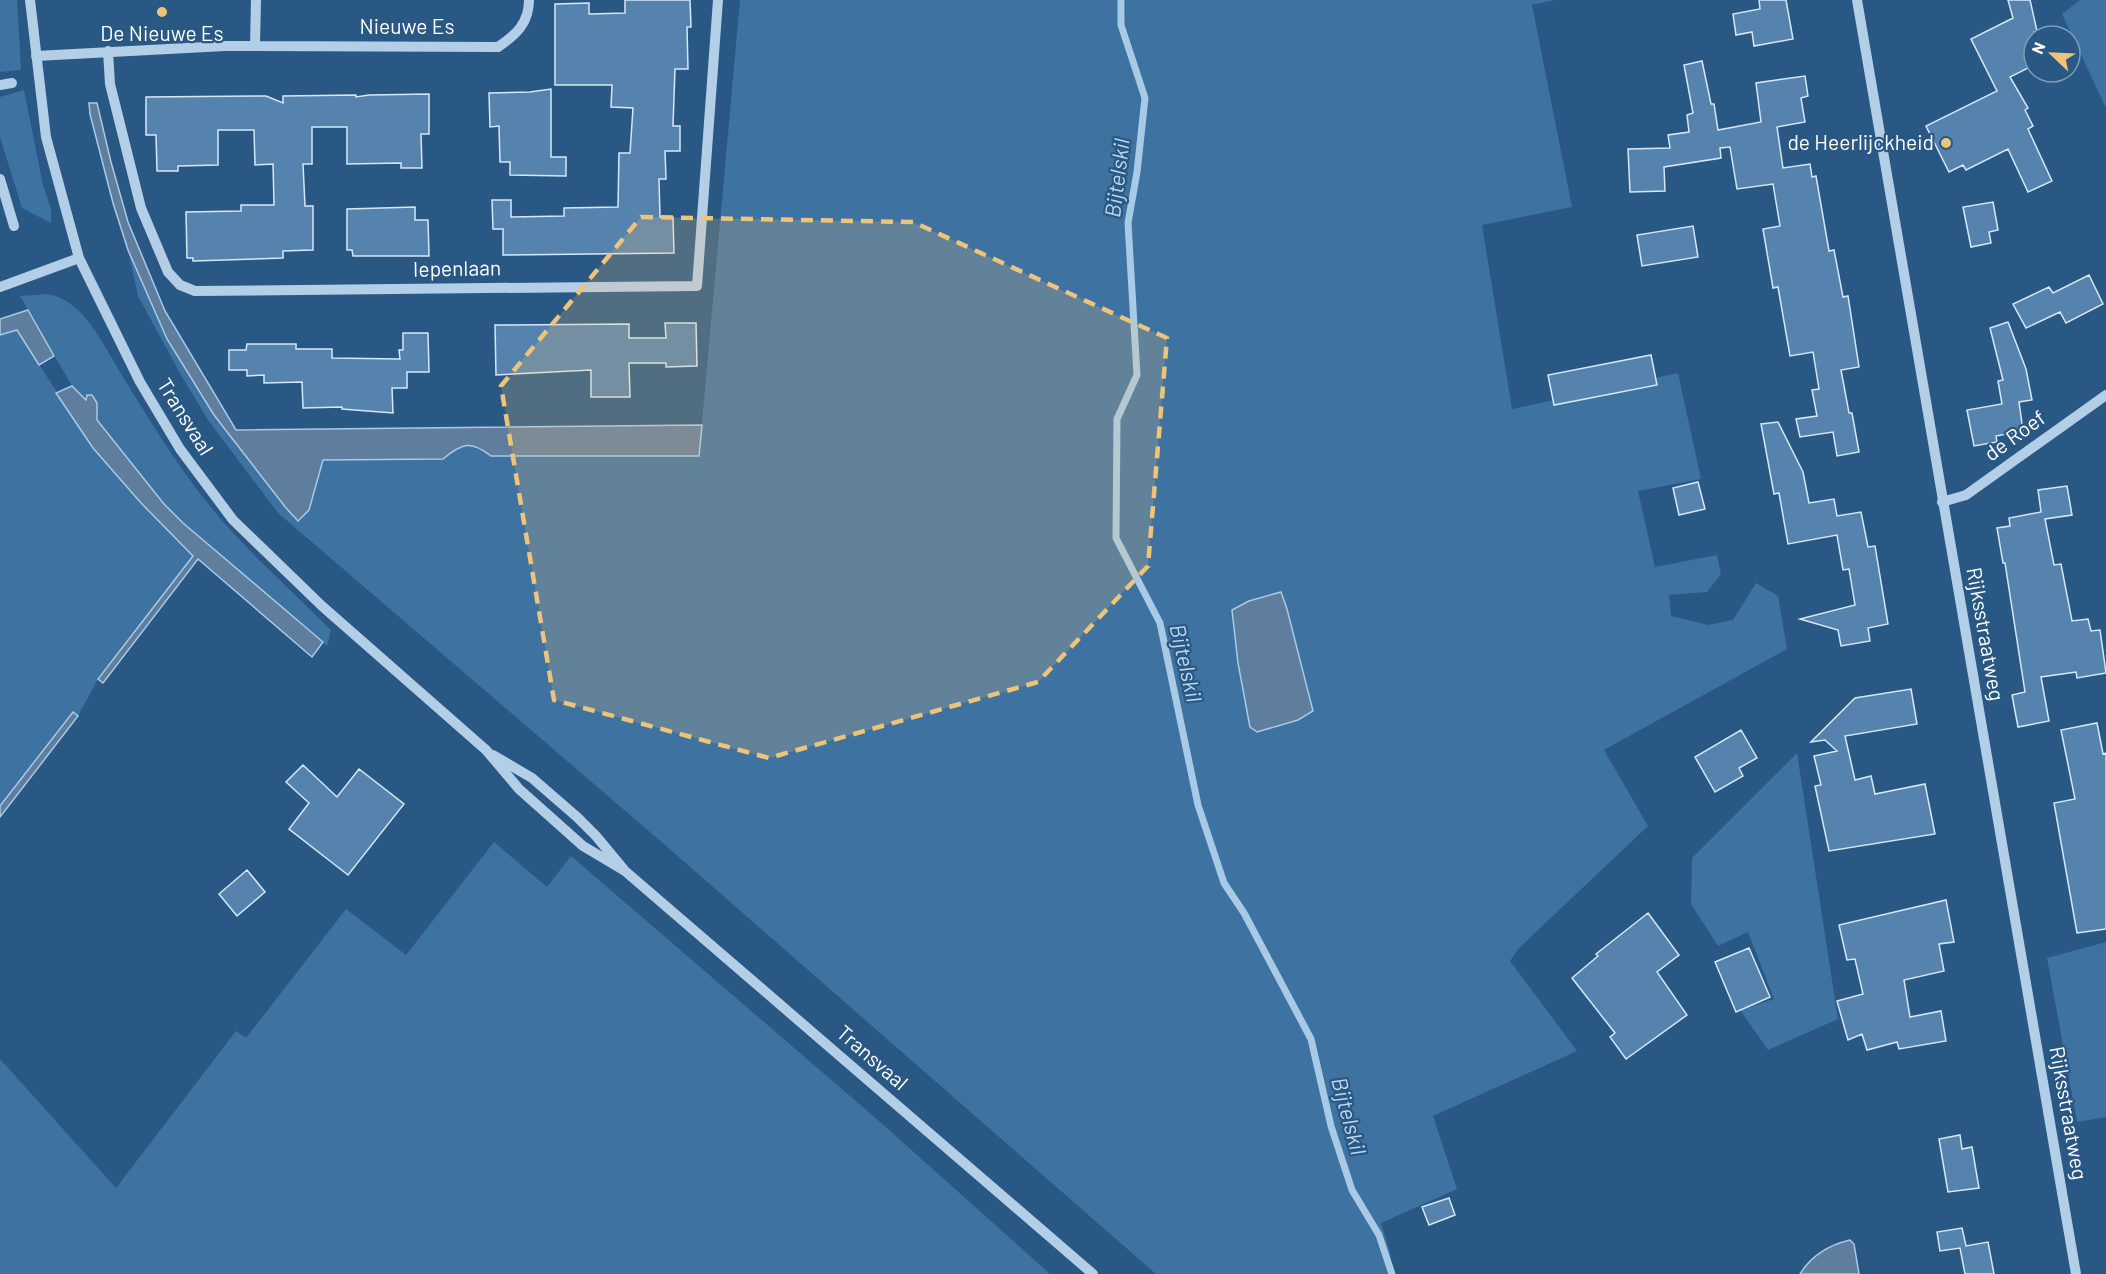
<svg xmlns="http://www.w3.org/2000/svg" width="2106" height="1274" viewBox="0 0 2106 1274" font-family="Barlow,sans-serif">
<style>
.green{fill:#3e72a0;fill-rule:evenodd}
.water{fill:#5f7e9d;stroke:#a8cae7;stroke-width:1.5}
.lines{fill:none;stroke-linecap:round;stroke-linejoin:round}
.stream{stroke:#a8cae7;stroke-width:7}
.building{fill:#5683ad;stroke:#d6e7f6;stroke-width:1.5}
.minor{stroke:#b3cee7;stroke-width:10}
.marked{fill:#eec37a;fill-opacity:0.2;stroke:#eec37a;stroke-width:4.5;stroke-dasharray:12 8;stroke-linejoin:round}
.poi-dot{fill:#eec37a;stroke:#295884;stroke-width:2}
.labels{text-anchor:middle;stroke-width:4.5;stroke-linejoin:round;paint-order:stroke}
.street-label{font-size:21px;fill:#fff;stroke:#295884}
.poi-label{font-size:21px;fill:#fff;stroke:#295884}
.water-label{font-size:22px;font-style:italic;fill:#bed8ee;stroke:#295884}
</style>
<rect width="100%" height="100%" fill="#295884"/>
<path class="green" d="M 0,0 L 17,0 L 21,70 L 0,72 Z
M 740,0 L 1124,0 L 1126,18 L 1125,0 L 1555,0 L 1532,5 L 1572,207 L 1482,225 L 1512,409 L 1678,373 L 1701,479 L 1638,491 L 1655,567 L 1717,555 L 1721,574 L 1707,592 L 1669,595 L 1671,616 L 1708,625 L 1733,620 L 1756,583 L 1778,596 L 1787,649 L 1604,750 L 1648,826 L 1519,948 L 1510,961 L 1577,1051 L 1433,1116 L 1457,1189 L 1381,1223 L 1390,1252 L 1391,1274 L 1156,1274 L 665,845 L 278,513 L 208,420 L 181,375 L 138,296 L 128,250 L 167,339 L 214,415 L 309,510 L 322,460 L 443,459 C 462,443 471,440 491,456 L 699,456 ZM 1287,609 L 1313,711 L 1298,720 L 1263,731 L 1249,722 L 1238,663 L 1232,610 Z
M 2080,0 L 2106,0 L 2106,108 L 2062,14 Z
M 24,90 L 43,185 L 51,209 L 51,223 L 22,208 L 0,137 L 0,97 Z
M 47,294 C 80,299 99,336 114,362 C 148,418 182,475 225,524 C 258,561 296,595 331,630 L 327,646 L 183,523 L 164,504 L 97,420 L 97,403 L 87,400 L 72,386 L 20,296 Z
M 17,330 L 93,448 L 141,503 L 193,556 L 98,679 L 78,716 L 73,713 L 0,806 L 0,335 Z
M 1797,753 L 1838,1019 L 1768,1050 L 1740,1010 L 1774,999 L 1748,932 L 1718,946 L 1691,904 L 1692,858 Z
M 494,842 L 547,887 L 571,856 L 879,1121 L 1050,1274 L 0,1274 L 0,1059 L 116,1188 L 236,1031 L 246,1038 L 346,909 L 406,955 Z
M 2106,942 L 2106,1117 L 2077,1122 L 2047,958 Z"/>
<path class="water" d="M 89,103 L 97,103 L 111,162 L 128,222 L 165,311 L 236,430 L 702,425 L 699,456 L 491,456 C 471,440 462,443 443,459 L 323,460 L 309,510 L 298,521 L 286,508 L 214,415 L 167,339 L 128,250 L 113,203 L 90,114 Z
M 28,310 L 54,356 L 39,365 L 17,330 L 0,335 L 0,319 Z
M 72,386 L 86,400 L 87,395 L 92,395 L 97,403 L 97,420 L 164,504 L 183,523 L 323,642 L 312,657 L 198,559 L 103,683 L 98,679 L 193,556 L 141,503 L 93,448 L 56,393 Z
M 1281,592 L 1287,609 L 1313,711 L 1298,720 L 1257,732 L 1250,727 L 1249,722 L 1238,663 L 1232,610 L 1249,601 Z
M 73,712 L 78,716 L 0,817 L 0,806 Z
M 1850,1240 L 1854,1244 L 1859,1274 L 1800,1274 C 1811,1256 1829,1245 1850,1240 Z"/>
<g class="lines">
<path class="stream" d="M 1121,0 L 1121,25 L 1145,98 L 1137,172 L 1128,223 L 1137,375 L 1117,419 L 1116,538 L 1160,623 L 1198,805 L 1224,883 L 1244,913 L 1311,1039 L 1331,1126 L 1352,1190 L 1379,1235 L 1392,1274"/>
</g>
<path class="building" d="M 625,0 L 690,0 L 691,27 L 687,27 L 688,69 L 675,69 L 673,126 L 680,126 L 680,151 L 665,151 L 666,179 L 659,179 L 660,217 L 673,217 L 674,253 L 503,255 L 503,229 L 493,229 L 492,200 L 511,200 L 511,217 L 564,216 L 564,208 L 618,207 L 619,153 L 630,153 L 633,108 L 611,107 L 612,85 L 555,85 L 555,4 L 589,3 L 589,14 L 625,13 Z
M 1759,0 L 1786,0 L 1793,39 L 1754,46 L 1752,32 L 1736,35 L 1733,14 L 1760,9 Z
M 2008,0 L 2030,0 L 2037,31 L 2034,32 L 2034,65 L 2010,77 L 2028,108 L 2025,110 L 2033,126 L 2028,129 L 2052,181 L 2028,192 L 2008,149 L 1966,170 L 1963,165 L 1949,172 L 1926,126 L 1997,91 L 1971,39 L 2013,18 Z
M 1702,61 L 1711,104 L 1714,104 L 1718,130 L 1761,122 L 1756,83 L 1805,76 L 1808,96 L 1801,98 L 1805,122 L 1777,127 L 1783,168 L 1810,164 L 1812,177 L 1816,176 L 1829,251 L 1834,250 L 1843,297 L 1848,296 L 1859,367 L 1841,370 L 1849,413 L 1852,413 L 1859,452 L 1837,456 L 1833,432 L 1800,437 L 1796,419 L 1817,416 L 1812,390 L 1819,389 L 1813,352 L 1790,356 L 1778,287 L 1773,288 L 1763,229 L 1780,226 L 1773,184 L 1737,189 L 1730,147 L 1720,148 L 1721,158 L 1664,167 L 1665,191 L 1630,192 L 1628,149 L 1670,148 L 1668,135 L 1689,132 L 1687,115 L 1693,113 L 1684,65 Z
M 551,89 L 551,157 L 566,157 L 566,176 L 510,175 L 510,162 L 500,162 L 499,126 L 490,127 L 489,93 L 530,92 Z
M 429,94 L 429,134 L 421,134 L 422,168 L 401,168 L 401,163 L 347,164 L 347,127 L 312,127 L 312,164 L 303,164 L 305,206 L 313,206 L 313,250 L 283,251 L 283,258 L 193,261 L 193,258 L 187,258 L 186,212 L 241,211 L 241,205 L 274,205 L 273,164 L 255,165 L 254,130 L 218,130 L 218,165 L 178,166 L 178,171 L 157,171 L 156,135 L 146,135 L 146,97 L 266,96 L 283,103 L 283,96 L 356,95 L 356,97 L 369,95 Z
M 1993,202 L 1998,230 L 1989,232 L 1991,243 L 1971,247 L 1963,207 Z
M 415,207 L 415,220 L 428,220 L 429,256 L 353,256 L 352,250 L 347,250 L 347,209 Z
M 1693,226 L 1698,257 L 1642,266 L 1637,235 Z
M 2089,275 L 2103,304 L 2066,323 L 2060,312 L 2026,328 L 2013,304 L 2049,287 L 2053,293 Z
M 2008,322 L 2026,369 L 2032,400 L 2019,402 L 2023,431 L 1996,436 L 1997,442 L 1974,446 L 1967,410 L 2002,404 L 1998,381 L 2003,380 L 1990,328 Z
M 665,323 L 696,323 L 697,366 L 666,367 L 666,363 L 629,363 L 630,397 L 591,397 L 591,370 L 496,375 L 495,325 L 629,324 L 629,338 L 666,338 Z
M 403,333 L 428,333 L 429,372 L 407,372 L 407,388 L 392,388 L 393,413 L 342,409 L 342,407 L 303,408 L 302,382 L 264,383 L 264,375 L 247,376 L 247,370 L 229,370 L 229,350 L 246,350 L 247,344 L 296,344 L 296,349 L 332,349 L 332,358 L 400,359 L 399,350 L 403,350 Z
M 1651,355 L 1657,385 L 1554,405 L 1548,375 Z
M 1778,422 L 1803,472 L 1809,503 L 1834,499 L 1837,516 L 1861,512 L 1868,547 L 1875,546 L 1888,624 L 1868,628 L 1870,641 L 1841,646 L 1838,630 L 1800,619 L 1855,605 L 1849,569 L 1843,570 L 1837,535 L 1788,544 L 1779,493 L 1774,494 L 1761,424 Z
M 1698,482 L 1705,509 L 1679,515 L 1673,488 Z
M 2067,486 L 2072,515 L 2045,519 L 2054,565 L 2061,564 L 2072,621 L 2088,619 L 2091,631 L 2100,630 L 2106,673 L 2077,678 L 2076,672 L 2041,677 L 2049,721 L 2018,727 L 2012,695 L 2025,692 L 2005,563 L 2003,563 L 1997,528 L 2010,526 L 2009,518 L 2041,512 L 2038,490 Z
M 1911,689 L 1917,724 L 1845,736 L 1855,780 L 1871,776 L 1875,794 L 1925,784 L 1935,834 L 1829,851 L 1815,786 L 1821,785 L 1814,756 L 1837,751 L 1825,740 L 1811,742 L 1855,698 Z
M 2097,723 L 2103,754 L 2106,753 L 2106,929 L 2077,933 L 2054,803 L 2075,799 L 2061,730 Z
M 1741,730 L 1757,758 L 1739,768 L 1743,776 L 1715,792 L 1695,757 Z
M 303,765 L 337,797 L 359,769 L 404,804 L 348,875 L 289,829 L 309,803 L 286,782 Z
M 247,870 L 265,892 L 237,916 L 219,894 Z
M 1946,900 L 1954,942 L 1939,944 L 1944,971 L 1904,980 L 1910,1017 L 1941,1011 L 1946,1041 L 1899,1049 L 1897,1042 L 1867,1050 L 1862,1034 L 1848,1040 L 1837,1001 L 1863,994 L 1855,959 L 1847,960 L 1839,925 Z
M 1648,913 L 1679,955 L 1657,972 L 1687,1015 L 1626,1059 L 1610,1037 L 1615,1033 L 1572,978 L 1598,956 L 1596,954 Z
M 1749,948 L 1770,997 L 1736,1012 L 1715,962 Z
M 1960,1135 L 1962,1149 L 1972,1147 L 1979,1188 L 1948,1192 L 1939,1139 Z
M 1449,1198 L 1455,1215 L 1429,1225 L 1422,1207 Z
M 1962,1228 L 1966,1246 L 1988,1242 L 1994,1274 L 1965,1274 L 1960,1248 L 1940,1251 L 1937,1232 Z"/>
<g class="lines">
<path class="minor" d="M 30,0 L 46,137 L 79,258 L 140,382 L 180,449 L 233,520 L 322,606 L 486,750 L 519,789 L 583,846 L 625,871
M 1857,0 L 2076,1274
M 255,46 L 256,0
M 108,51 L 110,84 L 141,208 L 168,272 L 180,285 L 195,291 L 697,286 L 718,0
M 36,56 L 225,46 L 498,47 C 516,35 529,23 529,0
M 0,85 L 12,83
M 0,179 L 14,226
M 0,287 L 79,258
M 1942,502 L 1966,495 L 2106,395
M 493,755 L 532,778 L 577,817 L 596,836 L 625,871 L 1093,1274"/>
</g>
<path class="marked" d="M 641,217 L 913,222 L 1167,338 L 1148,566 L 1038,682 L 769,758 L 554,700 L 501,386 Z"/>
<g class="poi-dot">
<circle cx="162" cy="12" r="6"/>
<circle cx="1946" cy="143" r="6"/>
</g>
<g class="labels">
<g class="street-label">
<text x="407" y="34">Nieuwe Es</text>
<text transform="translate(457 269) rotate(-1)" y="7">Iepenlaan</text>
<text transform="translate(185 417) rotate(58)" y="7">Transvaal</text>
<text transform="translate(2015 436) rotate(-36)" y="7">de Roef</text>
<text transform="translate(1985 634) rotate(80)" y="7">Rijksstraatweg</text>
<text transform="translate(872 1058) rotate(41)" y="7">Transvaal</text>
<text transform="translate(2068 1113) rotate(80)" y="7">Rijksstraatweg</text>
</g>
<g class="poi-label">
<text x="162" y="41">De Nieuwe Es</text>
<text x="1934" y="150" text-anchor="end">de Heerlijckheid</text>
</g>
<g class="water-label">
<text transform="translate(1117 178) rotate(-83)" y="8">Bijtelskil</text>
<text transform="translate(1186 663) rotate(77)" y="8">Bijtelskil</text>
<text transform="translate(1349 1116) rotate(75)" y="8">Bijtelskil</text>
</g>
</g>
<g transform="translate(2052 54) rotate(293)"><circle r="28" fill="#295884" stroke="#7f9bb5" stroke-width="1.5"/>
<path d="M0-4.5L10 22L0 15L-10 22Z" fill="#eec37a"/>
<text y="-9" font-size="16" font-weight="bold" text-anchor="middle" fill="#ffffff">N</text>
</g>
</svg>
